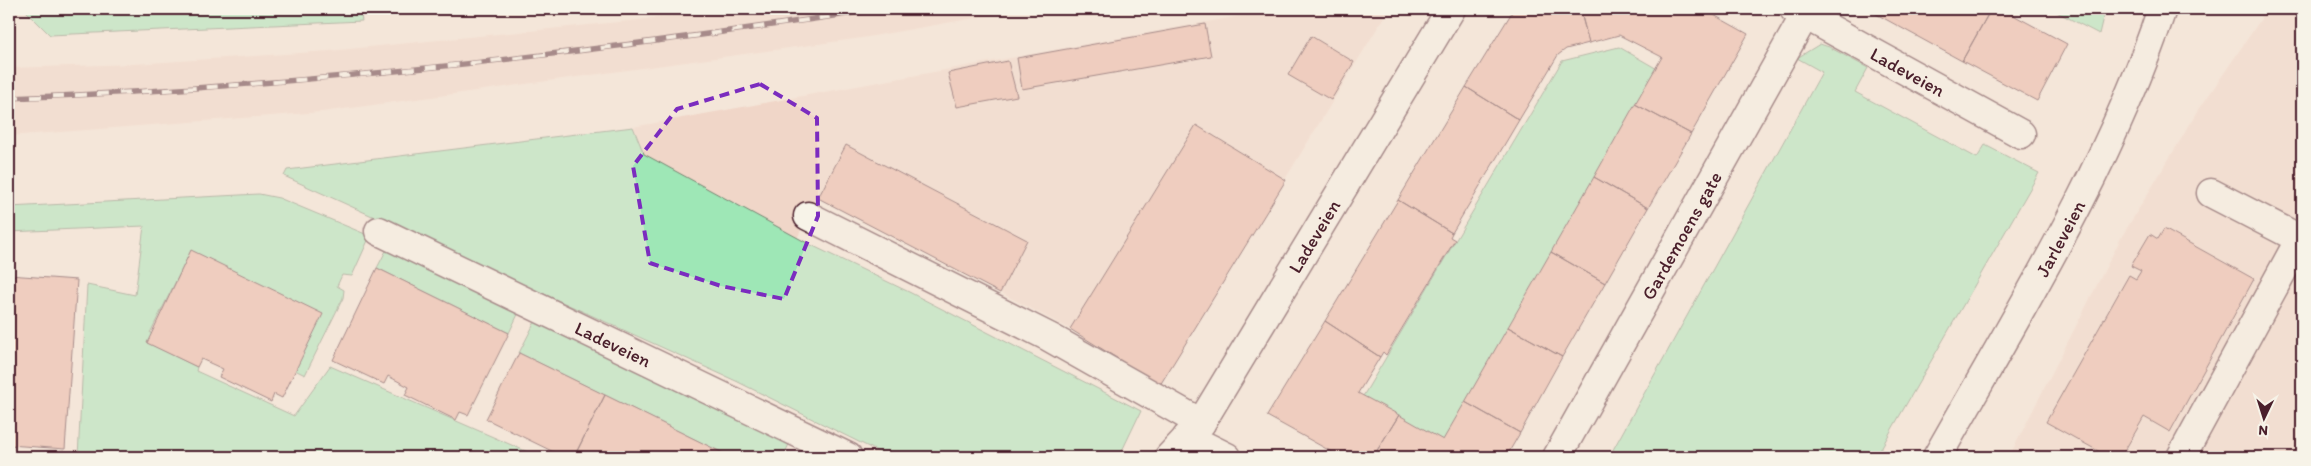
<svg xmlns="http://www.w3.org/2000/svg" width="2311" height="466" viewBox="0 0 2311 466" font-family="Itim,sans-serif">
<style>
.built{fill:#f0d6c8}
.green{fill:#9ee7b6;stroke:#748370}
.building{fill:#e8b09f;stroke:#4a1f2b}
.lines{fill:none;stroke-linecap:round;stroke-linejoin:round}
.minor-casing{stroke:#4a1f2b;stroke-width:31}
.minor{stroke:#f7f3e8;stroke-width:28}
.rail-casing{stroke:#4a1f2b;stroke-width:5.5}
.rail{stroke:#f7f3e8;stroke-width:4;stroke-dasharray:11;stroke-linecap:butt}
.marked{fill:none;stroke:#7b2cbf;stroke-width:4;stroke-dasharray:10 6;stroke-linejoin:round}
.labels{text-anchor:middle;stroke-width:4.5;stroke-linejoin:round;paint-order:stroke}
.street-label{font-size:19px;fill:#4a1f2b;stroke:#f7f3e8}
</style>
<rect width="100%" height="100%" fill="#f4e6d9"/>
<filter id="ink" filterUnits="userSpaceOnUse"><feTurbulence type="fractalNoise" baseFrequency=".02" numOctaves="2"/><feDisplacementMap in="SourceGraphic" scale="10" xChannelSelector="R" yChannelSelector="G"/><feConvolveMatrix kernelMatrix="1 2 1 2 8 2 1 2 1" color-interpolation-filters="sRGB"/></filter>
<g filter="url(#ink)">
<path class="built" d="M 714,9 L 1025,9 L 862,38 L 322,112 L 9,136 L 9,68 L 134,64 L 329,51 L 638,20 Z
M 1278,9 L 1389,9 L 1160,384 L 1070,329 L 819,198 L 817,195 L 797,239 L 644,154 L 633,127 Z
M 2259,9 L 2302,9 L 2302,457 L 2009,457 L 2121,238 L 2198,111 L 2261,19 Z"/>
<path class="green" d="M 24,9 L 360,9 L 362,21 L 50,35 Z
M 2051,9 L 2105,9 L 2099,34 Z
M 1820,44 L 1829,47 L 1868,68 L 1855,92 L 1977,158 L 1985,145 L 2039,173 L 1876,457 L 1609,457 L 1822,72 L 1797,58 Z
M 1619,47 L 1659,70 L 1440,448 L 1359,403 L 1562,61 Z
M 633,127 L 644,154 L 809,244 L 909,292 L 1141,411 L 1119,457 L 889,457 L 736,381 L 284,176 L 287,170 Z
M 259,194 L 279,198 L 370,236 L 352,276 L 342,275 L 337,286 L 344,290 L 343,298 L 305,375 L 295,370 L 191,251 L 150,333 L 152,334 L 148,343 L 197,367 L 196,371 L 294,416 L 330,366 L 539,457 L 78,457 L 87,285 L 135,295 L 144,226 L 9,232 L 9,207 Z
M 389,245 L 521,308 L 509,333 L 377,268 Z
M 538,316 L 791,440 L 783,457 L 731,457 L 519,353 Z"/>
<path class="building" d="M 1514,9 L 1580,9 L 1589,43 L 1566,49 L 1558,55 L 1519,120 L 1466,87 Z
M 1580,9 L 1703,9 L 1748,34 L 1691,134 L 1635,104 L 1662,57 L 1619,35 L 1589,43 Z
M 1867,9 L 1991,9 L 1962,61 Z
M 1991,9 L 2002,9 L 2067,44 L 2037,101 L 1962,61 Z
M 1205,24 L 1211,56 L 1022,89 L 1017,58 Z
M 1311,36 L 1354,62 L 1331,100 L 1288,75 Z
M 1008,61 L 1017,96 L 957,107 L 948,73 Z
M 1466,87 L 1519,120 L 1452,233 L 1398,200 Z
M 1635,104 L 1691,134 L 1648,208 L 1594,177 Z
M 1196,125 L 1286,180 L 1160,385 L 1070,329 Z
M 846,145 L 1027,240 L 1000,293 L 818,198 Z
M 1594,177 L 1648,208 L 1605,283 L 1551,252 Z
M 1398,200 L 1452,233 L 1450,237 L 1455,240 L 1386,355 L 1383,352 L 1380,357 L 1325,321 Z
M 2164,229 L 2254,279 L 2170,432 L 2144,417 L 2121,457 L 2109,457 L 2046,422 L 2129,275 L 2136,279 L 2141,271 L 2131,266 L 2150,234 L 2158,239 Z
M 191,250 L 323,314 L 282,398 L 274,394 L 271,402 L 219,377 L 223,369 L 201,359 L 197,367 L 147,343 Z
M 1551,252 L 1605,283 L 1562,357 L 1508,327 Z
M 377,268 L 509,333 L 468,415 L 460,412 L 456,420 L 405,395 L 409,387 L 388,376 L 384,384 L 333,360 Z
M 9,275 L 77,280 L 65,449 L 9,445 Z
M 1325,321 L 1380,357 L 1358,393 L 1399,415 L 1373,457 L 1341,457 L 1267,416 Z
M 1508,327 L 1562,357 L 1520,433 L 1465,402 Z
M 519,353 L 605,395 L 574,457 L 564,457 L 486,419 Z
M 605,395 L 731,457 L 574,457 Z
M 1465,402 L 1520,433 L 1506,457 L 1373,457 L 1399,415 L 1443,440 Z"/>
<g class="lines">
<defs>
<g id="minor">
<path id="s1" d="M 1794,9 L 2021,134"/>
<path d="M 808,216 L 1049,337 L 1201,423"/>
<path id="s2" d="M 379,231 L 848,457"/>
<path d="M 1187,437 L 1227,457"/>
<path id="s3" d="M 1169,457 L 1201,423 L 1451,9"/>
<path id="s4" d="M 1557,457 L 1805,15"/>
<path id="s5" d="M 1937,457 C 2019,312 2109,168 2162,9"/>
<path d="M 2181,457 L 2300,239 L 2211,193"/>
</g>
</defs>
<use href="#minor" class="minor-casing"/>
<use href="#minor" class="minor"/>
<defs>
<path id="rail" d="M 9,98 C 301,87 592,53 881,9"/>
</defs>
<use href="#rail" class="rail-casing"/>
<use href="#rail" class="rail"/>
</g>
</g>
<path d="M0 0H2311V466H0ZM 760,84 L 817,118 L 818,216 L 784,299 L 721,286 L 650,263 L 633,166 L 677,109 Z" fill="#f4e6d9" fill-opacity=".55" fill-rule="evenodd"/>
<path class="marked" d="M 760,84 L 817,118 L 818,216 L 784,299 L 721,286 L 650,263 L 633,166 L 677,109 Z"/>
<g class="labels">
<g class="street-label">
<text dy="7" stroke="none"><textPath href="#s1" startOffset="130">Ladeveien</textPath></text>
<text dy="7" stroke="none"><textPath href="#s3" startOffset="265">Ladeveien</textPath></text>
<text dy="7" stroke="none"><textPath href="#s4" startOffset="254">Gardemoens gate</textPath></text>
<text dy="7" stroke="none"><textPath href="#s5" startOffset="251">Jarleveien</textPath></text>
<text dy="7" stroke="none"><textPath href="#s2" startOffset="260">Ladeveien</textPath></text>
</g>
</g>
<rect width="2311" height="466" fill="none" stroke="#f7f3e8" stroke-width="30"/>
<rect x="15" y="15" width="2281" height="436" fill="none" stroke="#4a1f2b" stroke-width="2" filter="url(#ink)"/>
<g transform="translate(2264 418) rotate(184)" stroke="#f7f3e8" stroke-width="4" paint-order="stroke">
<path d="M0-4L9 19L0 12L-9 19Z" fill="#4a1f2b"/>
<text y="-8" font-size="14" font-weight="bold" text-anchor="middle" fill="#4a1f2b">N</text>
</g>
</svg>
